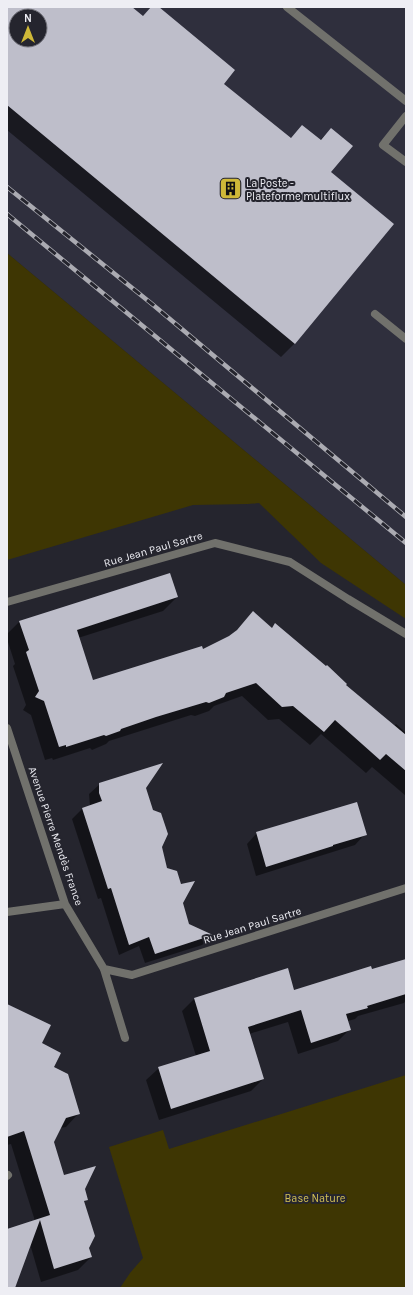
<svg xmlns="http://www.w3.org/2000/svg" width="413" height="1295" viewBox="0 0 413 1295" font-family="Karla,sans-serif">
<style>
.built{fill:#2f2f3d;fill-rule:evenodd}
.green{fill:#3e3603}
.shadow{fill:#0007;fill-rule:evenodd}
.building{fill:#bebeca;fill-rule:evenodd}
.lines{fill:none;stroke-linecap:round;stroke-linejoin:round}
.lane{stroke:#71716c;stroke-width:8}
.street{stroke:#71716c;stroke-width:8}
.rail-casing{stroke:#ababb2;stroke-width:4.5}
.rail{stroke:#25252e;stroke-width:3;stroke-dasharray:9;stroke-linecap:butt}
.labels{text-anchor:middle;stroke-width:4;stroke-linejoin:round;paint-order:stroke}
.poi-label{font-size:11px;fill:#eeeef4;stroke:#25252e;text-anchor:start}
.street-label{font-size:11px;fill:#eeeef4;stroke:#25252e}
.park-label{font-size:11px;fill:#d4c155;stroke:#25252e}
</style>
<rect width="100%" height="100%" fill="#25252e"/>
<path class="built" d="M 7,7 L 406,7 L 406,585 L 7,253 ZM 16,16 L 40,16 L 40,40 L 16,40 Z"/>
<path class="green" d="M 7,253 L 406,585 L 406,619 L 321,563 L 259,503 L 248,504 L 193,505 L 7,560 Z
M 406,1075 L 406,1288 L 120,1288 L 130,1273 L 143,1258 L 109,1147 L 163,1130 L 169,1149 Z"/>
<path class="shadow" d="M 7,7 L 130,7 L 142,17 L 152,7 L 158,7 L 223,84 L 290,139 L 302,127 L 319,141 L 331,129 L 330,172 L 295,343 L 281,357 L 7,130 ZM 16,16 L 40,16 L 40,40 L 16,40 Z
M 177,597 L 163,611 L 78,638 L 93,682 L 203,650 L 232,635 L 253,613 L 271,629 L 275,625 L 394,726 L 396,724 L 406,733 L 406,796 L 372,767 L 366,773 L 321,734 L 310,745 L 279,719 L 268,720 L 242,696 L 214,706 L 209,711 L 195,716 L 191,715 L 109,741 L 106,744 L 92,750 L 90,748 L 53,760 L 52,758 L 45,760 L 31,715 L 23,710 L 26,705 L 13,666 L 15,664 L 7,639 L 7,634 L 19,622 Z
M 100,784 L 145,788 L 166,868 L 182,903 L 188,925 L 211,936 L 202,945 L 145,963 L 139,946 L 119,955 L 101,898 L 98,899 L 72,819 L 82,809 L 90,806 L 89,794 Z
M 257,833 L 365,834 L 355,845 L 256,876 L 247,844 Z
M 406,961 L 406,1000 L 404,1003 L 358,1016 L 355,1019 L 348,1021 L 350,1029 L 338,1041 L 298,1054 L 288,1022 L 249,1034 L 263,1079 L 251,1091 L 159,1120 L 146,1080 L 159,1068 L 196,1056 L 182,1011 L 194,999 L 294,991 Z
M 7,1007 L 41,1044 L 52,1067 L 79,1113 L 66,1127 L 60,1128 L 53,1142 L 64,1177 L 84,1188 L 86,1199 L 83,1203 L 88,1248 L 91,1257 L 78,1270 L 41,1282 L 30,1244 L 7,1287 L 7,1230 L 35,1221 L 11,1144 L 7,1145 Z"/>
<path class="building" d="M 7,7 L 132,7 L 143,16 L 151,7 L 159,7 L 235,70 L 224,84 L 291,138 L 302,125 L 321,140 L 331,128 L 353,146 L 331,172 L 394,224 L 295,344 L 7,105 ZM 16,16 L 40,16 L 40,40 L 16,40 Z
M 170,573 L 178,597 L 77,630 L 93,680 L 202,646 L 203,649 L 229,636 L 237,630 L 253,611 L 272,628 L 275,623 L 326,666 L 327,665 L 347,684 L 346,685 L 406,735 L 406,771 L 386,754 L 380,760 L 335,720 L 324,732 L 293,706 L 282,707 L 256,683 L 226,693 L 224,697 L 209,703 L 206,702 L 156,717 L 121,729 L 120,731 L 106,736 L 104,735 L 66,747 L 66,745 L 59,747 L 44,701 L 35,697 L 39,691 L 26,652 L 29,650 L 19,621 Z
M 163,763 L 146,788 L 153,810 L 161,813 L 168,834 L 162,847 L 167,868 L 177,871 L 181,884 L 195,881 L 183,903 L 189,924 L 213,935 L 155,954 L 149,937 L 129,945 L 111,888 L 108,889 L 82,808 L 102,801 L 99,793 L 99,783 Z
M 357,802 L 367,835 L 333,845 L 333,846 L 266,867 L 256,832 Z
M 406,959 L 406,994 L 367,1006 L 368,1008 L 346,1014 L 351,1030 L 311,1043 L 301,1010 L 248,1027 L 264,1079 L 171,1109 L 158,1067 L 210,1051 L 194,998 L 288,968 L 294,990 L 371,966 L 372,969 Z
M 7,1004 L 51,1025 L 42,1043 L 61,1053 L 54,1067 L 68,1074 L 80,1114 L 66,1118 L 54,1142 L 64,1175 L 96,1166 L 85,1189 L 88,1200 L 84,1201 L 95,1236 L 89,1248 L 92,1257 L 54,1269 L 40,1220 L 15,1288 L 7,1288 L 7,1229 L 50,1215 L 24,1131 L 7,1137 Z"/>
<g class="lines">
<path class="lane" d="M 287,7 L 406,101
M 406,116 L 383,145 L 406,162
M 375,314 L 406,339"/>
<path class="street" d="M 7,602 L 215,543 L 290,562 L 348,599 L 406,634
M 7,728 L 65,904 L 104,969 L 125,1038
M 7,912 L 65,904
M 104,969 L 132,975 L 406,888
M 7,1176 L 8,1175"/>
<defs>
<path id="rail" d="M 7,187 L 152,304 L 406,517
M 7,214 L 406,543"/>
</defs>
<use href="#rail" class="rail-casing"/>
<use href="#rail" class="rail"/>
</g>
<defs>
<symbol id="building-square" viewBox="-11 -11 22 22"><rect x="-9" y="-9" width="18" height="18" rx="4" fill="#ceb838" stroke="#25252e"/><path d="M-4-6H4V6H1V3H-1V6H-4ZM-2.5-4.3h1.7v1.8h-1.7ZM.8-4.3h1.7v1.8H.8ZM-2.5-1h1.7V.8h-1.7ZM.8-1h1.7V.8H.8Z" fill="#111"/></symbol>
</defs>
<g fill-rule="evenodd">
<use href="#building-square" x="218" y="176" width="25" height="25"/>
</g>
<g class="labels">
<g class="poi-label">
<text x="246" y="187">La Poste -<tspan x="246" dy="13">Plateforme multiflux</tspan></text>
</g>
<g class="street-label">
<text transform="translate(153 549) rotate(-16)" y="4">Rue Jean Paul Sartre</text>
<text transform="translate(56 836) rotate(71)" y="4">Avenue Pierre Mendès France</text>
<text transform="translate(252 925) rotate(-17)" y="4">Rue Jean Paul Sartre</text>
</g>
<g class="park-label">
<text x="315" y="1202">Base Nature</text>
</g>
</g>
<rect width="413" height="1295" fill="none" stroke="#eeeef4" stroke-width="16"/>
<g transform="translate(28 28)"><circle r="19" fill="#25252e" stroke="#75757d"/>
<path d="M0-3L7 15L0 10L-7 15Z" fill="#ceb838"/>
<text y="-6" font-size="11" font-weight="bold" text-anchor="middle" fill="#eeeef4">N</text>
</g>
</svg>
